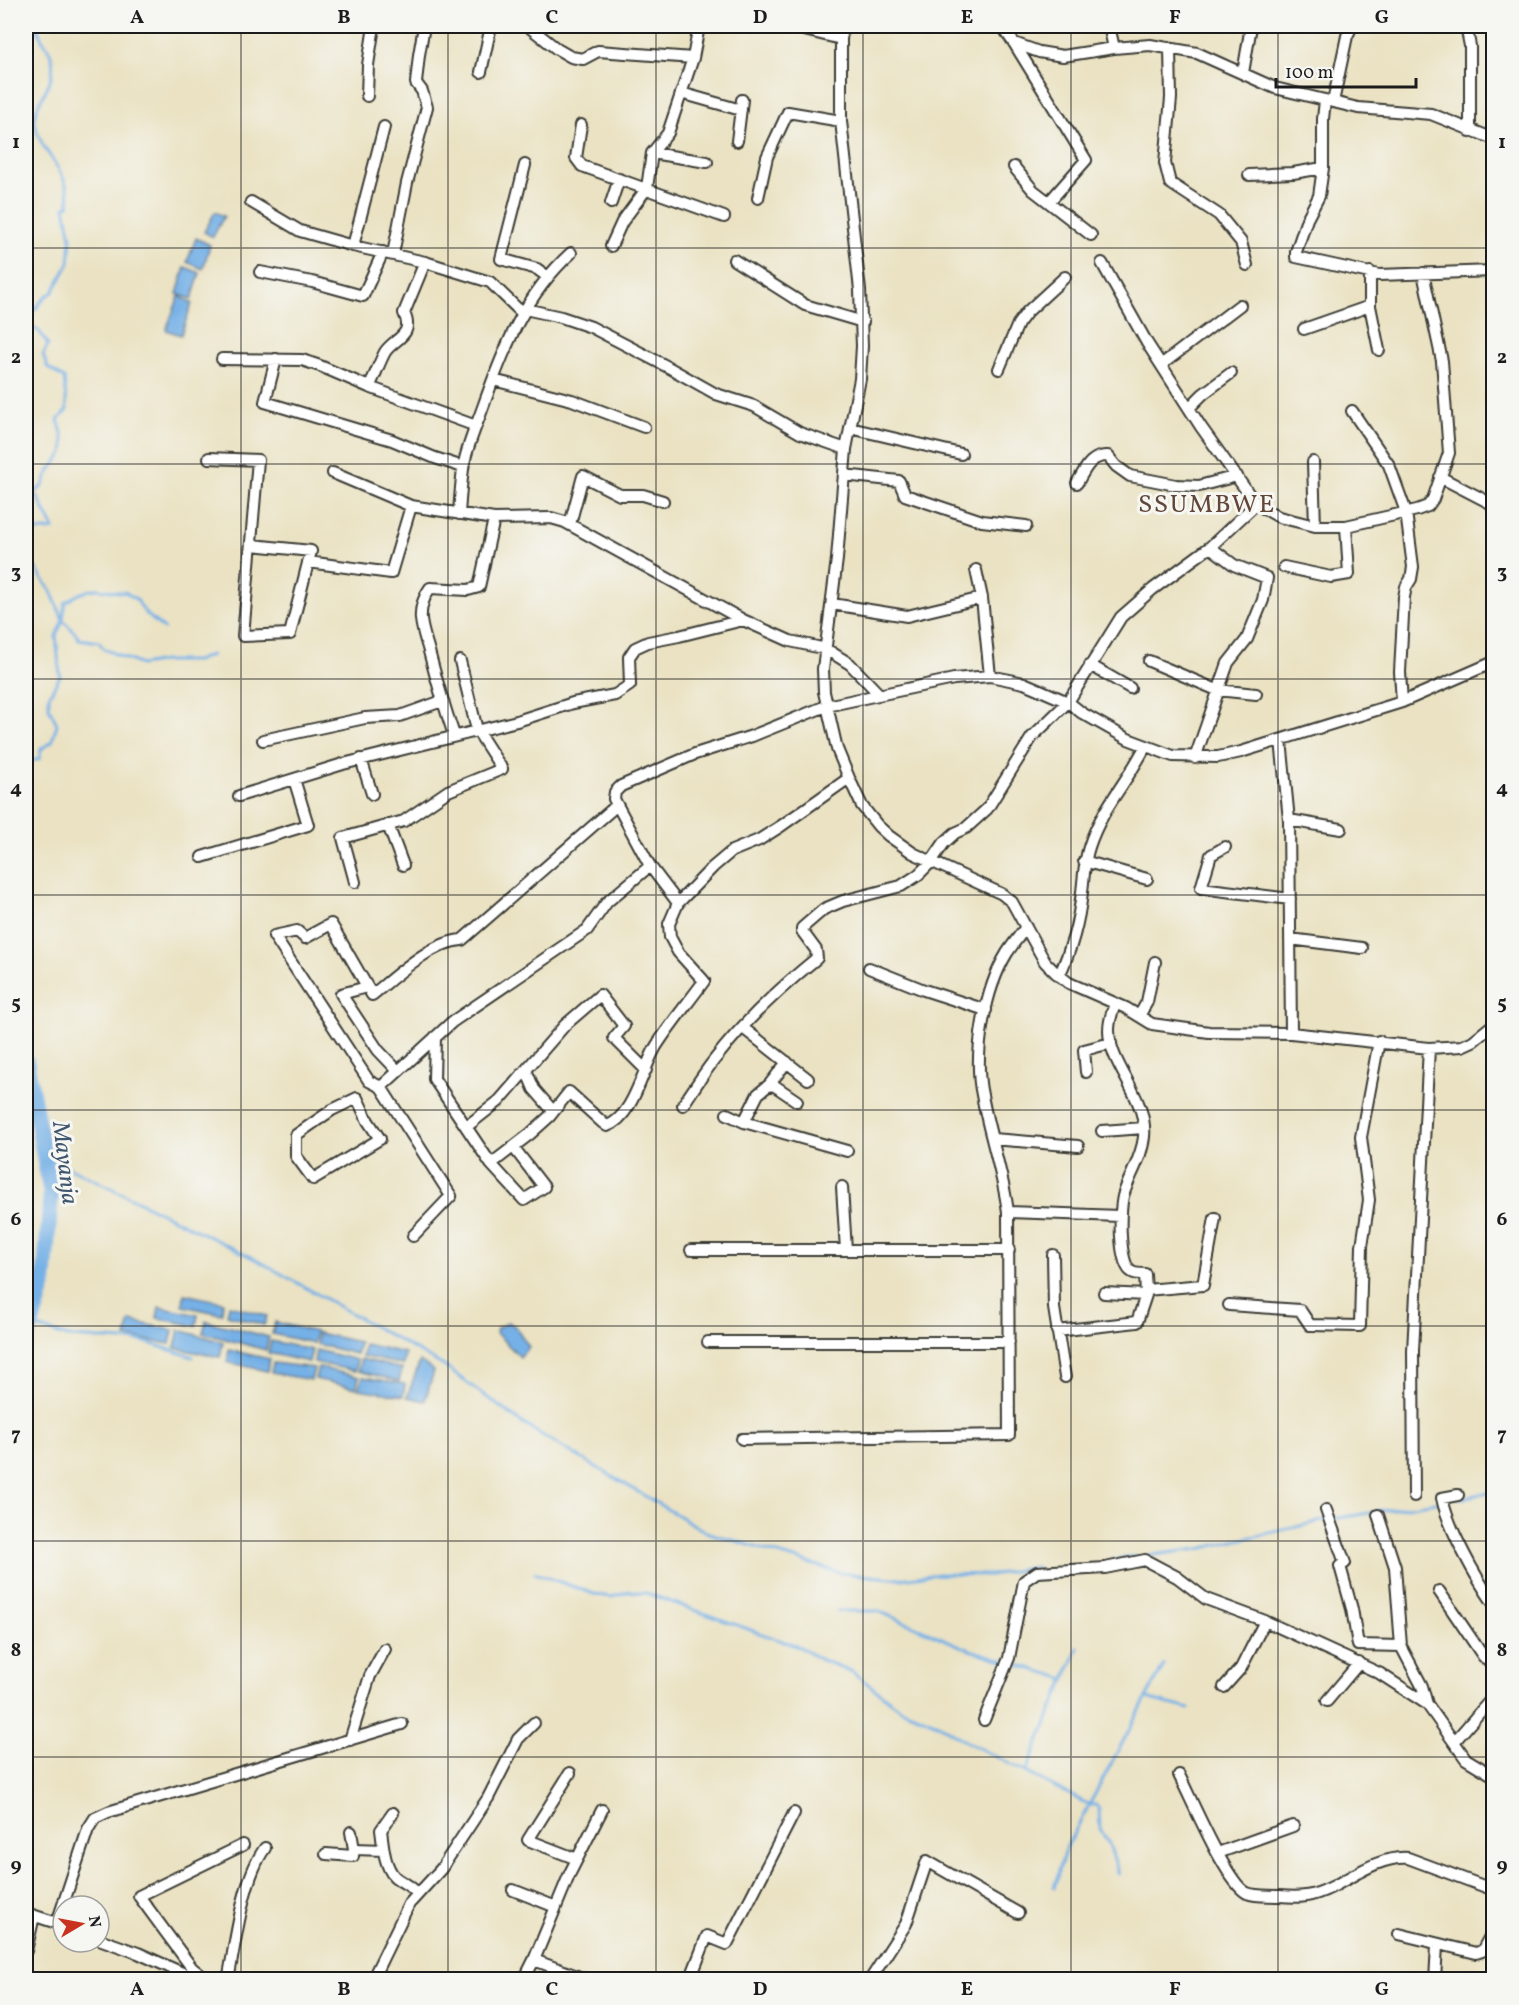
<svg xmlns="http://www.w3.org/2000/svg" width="1519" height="2005" viewBox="0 0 1519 2005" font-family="Vollkorn,serif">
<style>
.water{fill:#75b0e6;stroke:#486681;stroke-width:1.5}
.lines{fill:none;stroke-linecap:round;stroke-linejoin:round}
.stream{stroke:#75b0e6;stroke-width:3}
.river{stroke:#75b0e6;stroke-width:16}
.street-casing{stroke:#3b3a35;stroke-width:14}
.street{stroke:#fff;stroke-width:10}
.grid{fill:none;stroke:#1c1c1c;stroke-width:1.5;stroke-opacity:0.55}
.labels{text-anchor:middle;stroke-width:6;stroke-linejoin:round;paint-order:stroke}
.water-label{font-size:24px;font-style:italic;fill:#40576d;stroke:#f6f6f2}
.quarter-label{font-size:26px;letter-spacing:1.5px;fill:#624738;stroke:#f6f6f2}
.neatline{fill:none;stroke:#1c1c1c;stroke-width:2}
.grid-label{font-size:20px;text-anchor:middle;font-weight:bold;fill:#1c1c1c}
</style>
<rect width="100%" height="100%" fill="#f6f6f2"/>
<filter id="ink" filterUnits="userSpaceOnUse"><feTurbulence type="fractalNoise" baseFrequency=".0167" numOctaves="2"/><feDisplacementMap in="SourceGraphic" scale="12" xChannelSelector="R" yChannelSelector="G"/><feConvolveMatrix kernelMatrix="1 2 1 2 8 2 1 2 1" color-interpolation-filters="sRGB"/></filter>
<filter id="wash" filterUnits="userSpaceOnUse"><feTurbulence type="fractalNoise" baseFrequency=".008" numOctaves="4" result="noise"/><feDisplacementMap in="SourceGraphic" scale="24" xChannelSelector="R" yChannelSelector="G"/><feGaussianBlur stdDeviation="1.35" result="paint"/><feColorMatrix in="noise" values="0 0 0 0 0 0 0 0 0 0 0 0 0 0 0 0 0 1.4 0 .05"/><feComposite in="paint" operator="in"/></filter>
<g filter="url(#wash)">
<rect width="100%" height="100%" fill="#eae2c2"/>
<path class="water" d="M 215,212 L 224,216 L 213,237 L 204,232 Z
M 196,238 L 210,245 L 203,269 L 187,262 Z
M 185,267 L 200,273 L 192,299 L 177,294 Z
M 179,296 L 192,303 L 181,335 L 166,330 Z
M 184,1294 L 223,1302 L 222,1314 L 183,1306 Z
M 229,1305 L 267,1316 L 264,1325 L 227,1315 Z
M 159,1307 L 198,1315 L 196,1326 L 157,1318 Z
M 130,1321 L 173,1330 L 170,1344 L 126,1337 Z
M 206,1321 L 269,1337 L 266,1350 L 203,1333 Z
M 275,1322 L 316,1332 L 313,1343 L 272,1334 Z
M 508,1322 L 516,1327 L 529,1347 L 520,1357 L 496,1333 L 497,1328 Z
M 179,1330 L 223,1342 L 220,1357 L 175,1348 Z
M 318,1333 L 359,1342 L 356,1354 L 316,1344 Z
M 271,1341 L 312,1350 L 309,1362 L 268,1353 Z
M 364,1344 L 405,1353 L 403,1365 L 362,1356 Z
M 229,1350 L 270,1359 L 267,1371 L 227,1362 Z
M 316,1350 L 357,1360 L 355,1371 L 314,1362 Z
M 361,1359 L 402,1369 L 399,1381 L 358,1371 Z
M 420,1361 L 434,1371 L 425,1401 L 407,1397 Z
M 273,1363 L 314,1368 L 311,1380 L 271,1373 Z
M 318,1367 L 359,1377 L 356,1388 L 315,1379 Z
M 363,1377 L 405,1384 L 403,1396 L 358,1389 Z"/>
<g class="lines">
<path class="stream" d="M 26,122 L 34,123
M 26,538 L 36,531 L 54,529 L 35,492 L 43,486 C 53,451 74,467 58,420 L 67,410 L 64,378 L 48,368 L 43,355 L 48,344 L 39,331 L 27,325 L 26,315 L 33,312 L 45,297 L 53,292 L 69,263 L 71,238 L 65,207 L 69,205 C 70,170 42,156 35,125 C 31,108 50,90 52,73 C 56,47 39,44 37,26
M 26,544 L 28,546 L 26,551
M 26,554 L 51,591 L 63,620 L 56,636 L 60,676 L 49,696 L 49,708 L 57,724 L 52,742 L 41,749 L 39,759 L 31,761 L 26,758
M 164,629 L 145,613 L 137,600 L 125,592 C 115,594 106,588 96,589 C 85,590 73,597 65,603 L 63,620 L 76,634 L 79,639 L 99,642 L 104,649 L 141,665 L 164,661 L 196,661 L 211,655
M 44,1155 L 257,1260 L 444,1366 L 525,1425 L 706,1532 L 841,1573 L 900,1579 L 939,1574 L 990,1575 L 1037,1567
M 31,1325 L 68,1337 L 142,1341 L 193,1357
M 1460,1498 L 1494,1492
M 1333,1519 L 1442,1501
M 1145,1556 L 1199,1549 L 1326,1520
M 1112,1561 L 1126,1557 L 1138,1557
M 535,1573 L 597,1595 L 612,1597 L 630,1591 L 646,1593 L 802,1648 L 819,1659 L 851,1671 L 901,1709 L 940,1725 L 965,1741 L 1090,1805 L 1096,1805 L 1099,1809 L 1100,1829 L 1109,1844 L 1119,1874
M 837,1611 L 878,1611 L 970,1650 L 1065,1679
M 1146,1698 L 1189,1709
M 1026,1772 L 1078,1648
M 1054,1888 L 1065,1850 L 1164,1665"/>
<path class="river" d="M 26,1061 L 51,1193 L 44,1284 L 26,1341"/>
</g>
</g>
<g filter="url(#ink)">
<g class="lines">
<defs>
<path id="street" d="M 528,26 L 557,49 L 571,57 L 583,59 L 598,51 L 693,58
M 788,26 L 841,39
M 843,26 L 841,39 L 841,121 L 860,290 L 862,346 L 860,379 L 846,449 L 837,559 L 823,669 L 824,692 L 837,749 L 849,778 L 862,806 L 878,826 L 889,836 L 913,853 L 1002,894 L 1012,902 L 1045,962 L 1056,973 L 1069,983 L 1126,1008 L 1152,1024 L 1209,1032 L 1291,1033 L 1429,1048 L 1462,1046 L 1473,1041 L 1494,1024
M 1002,26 L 1014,43 L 1039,52 L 1063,56 L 1114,48 L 1150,45 L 1197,53 L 1275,88 L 1358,108 L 1431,114 L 1494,139
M 1109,26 L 1114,48
M 1466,26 L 1470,46 L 1470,131
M 1014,43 L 1086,160 L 1049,202
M 1170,48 L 1171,98 L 1165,163 L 1170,183 L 1219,215 L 1241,242 L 1247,265
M 481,72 L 491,26
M 1243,73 L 1251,26
M 681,93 L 741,110
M 367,96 L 368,65 L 374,26
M 1325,100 L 1323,119 L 1323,168 L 1319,196 L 1307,219 L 1296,252 L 1296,257 L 1379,275 L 1494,271
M 1333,102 L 1347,36 L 1352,26
M 581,125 L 576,158 L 582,166 L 724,217
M 737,141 L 742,100
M 652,153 L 707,162
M 525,165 L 501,259 L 537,269 L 548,277
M 1014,167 L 1033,190 L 1091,235
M 1249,175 L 1293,173 L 1323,168
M 758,198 L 767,157 L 788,112 L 841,121
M 251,202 L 300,231 L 353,246 L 425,262 L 490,282 L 522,313
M 611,203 L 619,179
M 353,246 L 384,127
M 611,246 L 622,222 L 647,188 L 652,153 L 668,133 L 693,58 L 699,26
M 393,254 L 407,183 L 427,107 L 422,91 L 416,83 L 419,55 L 424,26
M 734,260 L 805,305 L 863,322
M 1102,263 L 1147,343 L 1201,427 L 1256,504 L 1279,517 L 1315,526 L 1346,526 L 1417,510 L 1428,506 L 1433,499 L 1449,453 L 1442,361 L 1423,273
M 260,272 L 312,282 L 363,296 L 383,252
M 1370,272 L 1370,306 L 1379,350
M 525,309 L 561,317 L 591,327 L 668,367 L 716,394 L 754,406 L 800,433 L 846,449
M 1304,329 L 1370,306
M 222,359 L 302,360 L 320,366 L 369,387 L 476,426
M 276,359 L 265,402 L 392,440 L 435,458 L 463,467
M 1161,365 L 1240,305
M 999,369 L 1018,324 L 1027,312 L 1065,277
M 493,380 L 572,400 L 644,427
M 369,387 C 375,376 379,363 385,352 C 394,338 415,336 404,313 L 425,262
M 1189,408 L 1203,394 L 1231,373
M 1352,411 L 1389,465 L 1406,512 L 1413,567 L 1411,579 L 1406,587 L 1404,597 L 1400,672 L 1402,702
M 850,428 L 961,454
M 209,458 L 258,460 L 243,636 L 290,634 L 311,551 L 252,545
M 1313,462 L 1315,526
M 333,473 L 411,506 L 494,519 L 551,518 L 565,522 L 743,620 L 790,641 L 826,649 L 850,664 L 879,694
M 844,475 L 899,481 L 905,495 L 982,521 L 1026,526
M 1440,477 L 1494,505
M 1077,483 C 1085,470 1090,455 1108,456 L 1116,466 L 1130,476 L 1176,485 L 1199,486 L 1237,476
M 459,514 C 460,499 461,484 463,469 C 466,448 476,427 483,407 C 504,348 524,296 571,253
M 570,524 L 583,476 L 620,495 L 643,495 L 663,501
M 308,562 L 391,573 L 411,506
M 1284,567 L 1331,577 L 1349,574 L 1346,526
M 976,570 L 982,598 L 990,676
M 832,604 L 907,616 L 982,598
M 1149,661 L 1217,690 L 1256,694
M 1090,665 L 1130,688
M 454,735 C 445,709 437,682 430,655 C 427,643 422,631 421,619 C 420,608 424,596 430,588 L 468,590 L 479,587 L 494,519
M 263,740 L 365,718 L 400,716 L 442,701
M 1281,740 L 1289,820 L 1291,1033
M 1195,758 L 1228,663 L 1247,639 L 1263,600 L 1267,578 L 1234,565 L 1210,547
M 361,759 L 372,794
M 239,796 L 343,764 L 517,721 L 573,703 L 615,695 L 630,685 L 629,657 L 635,648 L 648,642 L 679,636 L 743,620
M 1289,820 L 1341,829
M 388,825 L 403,865
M 1225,847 L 1211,855 L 1201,888 L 1290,899
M 202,857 L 308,825 L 294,779
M 1084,861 L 1147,879
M 355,882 L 343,838 L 404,821 L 448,791 L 502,769 L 477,730 L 460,661
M 678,903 L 650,866 L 614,799 L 615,792 L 621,786 L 695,754 L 752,736 L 826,706 L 954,679 L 990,676 L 1024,683 L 1068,702 L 1082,713 L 1128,739 L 1173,756 L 1218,757 L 1241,752 L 1402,702 L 1494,662
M 1026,927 C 1020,935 1013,944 1007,953 C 985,989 973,1054 982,1095 C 989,1135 1003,1172 1008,1212 L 1120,1216
M 1290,939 L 1362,948
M 869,968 L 924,990 L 986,1010
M 1059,976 C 1072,948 1079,922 1082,892 C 1084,876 1084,862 1089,847 C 1101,809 1128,781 1145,747
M 367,987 L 341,994 L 378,1050 L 398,1071
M 1139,1016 L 1147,1002 L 1155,962
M 743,1028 L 808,1079
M 435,1037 L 434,1079 L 491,1164 L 524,1200 L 544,1187 L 514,1148
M 526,1070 L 534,1089 L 553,1111
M 1086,1072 L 1084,1050 L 1111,1043
M 769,1085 L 787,1062
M 381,1087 L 452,1022 L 587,930 L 607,902 L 650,866
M 357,1098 L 368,1121 L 380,1139 L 313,1179 L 296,1156 L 296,1135 L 332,1110 Z
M 683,1105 C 693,1090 703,1074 715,1059 C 744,1022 780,988 817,958 L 816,950 L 802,931 L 802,928 L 824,909 L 843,901 L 901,886 L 918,875 L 931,862 L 944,843 L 955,833 L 966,828 L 987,809 L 1032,737 L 1068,702 L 1121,617 L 1153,589 L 1210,547 L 1256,504
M 727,1114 L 744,1122 L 847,1151
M 744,1122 L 758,1094 L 769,1085 L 775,1086 L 797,1101
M 466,1127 L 499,1101 L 565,1025 L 600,995 L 624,1026 L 614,1038 L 646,1070
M 1102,1131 L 1144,1128
M 993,1139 L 1078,1146
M 491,1164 L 530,1134 L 550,1116 L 569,1092 L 603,1123 L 607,1126 C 634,1117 643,1066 657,1045 C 671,1023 689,1002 704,981 L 678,952 L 670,937 L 669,924 L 678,903 L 713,867 L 732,851 L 759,840 L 781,826 L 849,778
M 842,1187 L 846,1250
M 413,1236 L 451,1196 L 381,1087 L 369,1081 L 274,936 L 297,931 L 305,938 L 331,924 L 372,995 C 396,976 431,942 462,940 L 617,805
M 691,1250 L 1009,1250
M 1053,1255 L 1054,1308 L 1065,1377
M 1146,1290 L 1203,1285 L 1215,1218
M 1104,1293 L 1146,1295
M 1229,1305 L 1300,1310 L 1310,1325 L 1360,1326 L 1362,1246 L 1369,1200 L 1361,1137 L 1379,1041
M 1057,1331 L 1137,1322 L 1146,1295 L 1145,1274 C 1142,1274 1135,1274 1132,1272 C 1118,1265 1119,1206 1124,1193 C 1130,1175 1142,1157 1144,1137 C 1148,1097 1109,1066 1109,1030 C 1109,1021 1112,1012 1115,1004
M 708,1342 L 1009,1342
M 742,1439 L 1009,1435 L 1008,1212
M 1458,1495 L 1442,1498 C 1448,1528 1476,1578 1494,1604
M 1414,1496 L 1413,1351 L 1429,1048
M 1326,1510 L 1345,1563 L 1340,1566 L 1352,1609 L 1358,1645 L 1401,1646
M 1378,1515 L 1395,1567 L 1401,1646 L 1422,1686 L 1427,1704
M 1439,1591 L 1483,1656 L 1494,1667
M 1224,1687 L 1241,1668 L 1265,1621
M 1327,1701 L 1359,1663
M 984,1720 L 1009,1658 L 1024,1581 L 1037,1572 L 1105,1568 L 1145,1560 L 1177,1577 L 1206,1599 L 1265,1621 L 1379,1673 L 1427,1704 L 1466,1759 L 1494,1776
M 350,1740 L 370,1676 L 385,1649
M 1454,1742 L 1494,1696
M 570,1773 L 528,1840 L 577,1859
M 1179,1775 C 1191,1798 1227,1884 1247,1893 C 1257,1897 1269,1895 1279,1896 C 1301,1898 1312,1897 1332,1887 C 1355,1875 1381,1856 1408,1858 L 1494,1890
M 393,1813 L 381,1830 C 383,1844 384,1865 394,1876 C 401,1883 412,1885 417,1894
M 354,1849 L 384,1850
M 1218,1853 L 1293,1826
M 326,1854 L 353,1856 L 354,1849 L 351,1832
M 513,1890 L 556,1907
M 26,1913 L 63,1925
M 57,1923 L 88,1829 L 95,1818 L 108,1812 L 402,1724
M 1399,1934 L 1476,1953 L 1482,1951 L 1494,1929
M 99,1939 L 138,1953 L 198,1980
M 26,1951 L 34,1916
M 534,1960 L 588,1980
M 207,1980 L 192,1968 L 139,1896 L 243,1845
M 228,1980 C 236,1941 242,1880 265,1848
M 372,1980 L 409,1904 L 441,1869 L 488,1798 L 518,1739 L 534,1723
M 524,1980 L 534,1960 L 570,1873 L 602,1810
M 690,1980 L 707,1936 L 727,1944 L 794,1813
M 870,1980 L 906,1924 L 927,1861 L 1018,1913
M 1435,1980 L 1437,1945"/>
</defs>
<use href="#street" class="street-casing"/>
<use href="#street" class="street"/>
</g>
</g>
<path class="grid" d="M 241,26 L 241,1980M 448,26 L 448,1980M 656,26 L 656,1980M 863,26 L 863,1980M 1071,26 L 1071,1980M 1278,26 L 1278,1980M 26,248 L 1494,248M 26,464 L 1494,464M 26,679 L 1494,679M 26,895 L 1494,895M 26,1110 L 1494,1110M 26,1326 L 1494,1326M 26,1541 L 1494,1541M 26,1757 L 1494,1757"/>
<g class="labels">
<g class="water-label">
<text transform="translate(66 1163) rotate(83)" y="8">Mayanja</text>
</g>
<g class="quarter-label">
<text x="1207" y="512">SSUMBWE</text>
</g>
</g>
<rect width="1519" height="2005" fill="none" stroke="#f6f6f2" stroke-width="66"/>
<g transform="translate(81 1924) rotate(80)"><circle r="28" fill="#f6f6f2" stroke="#9f9f9c" stroke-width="1.5"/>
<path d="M0-4.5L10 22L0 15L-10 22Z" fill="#c8321e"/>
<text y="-9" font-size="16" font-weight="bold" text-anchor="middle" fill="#1c1c1c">N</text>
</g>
<path d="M1276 78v9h140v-9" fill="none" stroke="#1c1c1c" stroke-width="3"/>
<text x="1285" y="78" font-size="18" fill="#1c1c1c" stroke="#f6f6f2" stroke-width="4.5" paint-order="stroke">100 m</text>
<rect x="33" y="33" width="1453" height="1939" class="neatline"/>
<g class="grid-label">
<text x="137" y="23">A</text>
<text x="344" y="23">B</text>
<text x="552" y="23">C</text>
<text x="760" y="23">D</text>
<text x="967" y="23">E</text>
<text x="1175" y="23">F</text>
<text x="1382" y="23">G</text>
<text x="16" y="148">1</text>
<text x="1502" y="148">1</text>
<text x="16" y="363">2</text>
<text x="1502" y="363">2</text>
<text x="16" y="578">3</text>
<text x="1502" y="578">3</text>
<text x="16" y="794">4</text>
<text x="1502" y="794">4</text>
<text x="16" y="1009">5</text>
<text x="1502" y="1009">5</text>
<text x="16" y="1225">6</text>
<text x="1502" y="1225">6</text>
<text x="16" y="1440">7</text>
<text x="1502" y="1440">7</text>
<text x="16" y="1656">8</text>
<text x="1502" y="1656">8</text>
<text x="16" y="1871">9</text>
<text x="1502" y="1871">9</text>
<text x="137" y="1995">A</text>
<text x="344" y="1995">B</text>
<text x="552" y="1995">C</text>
<text x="760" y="1995">D</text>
<text x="967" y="1995">E</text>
<text x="1175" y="1995">F</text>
<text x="1382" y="1995">G</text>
</g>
</svg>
